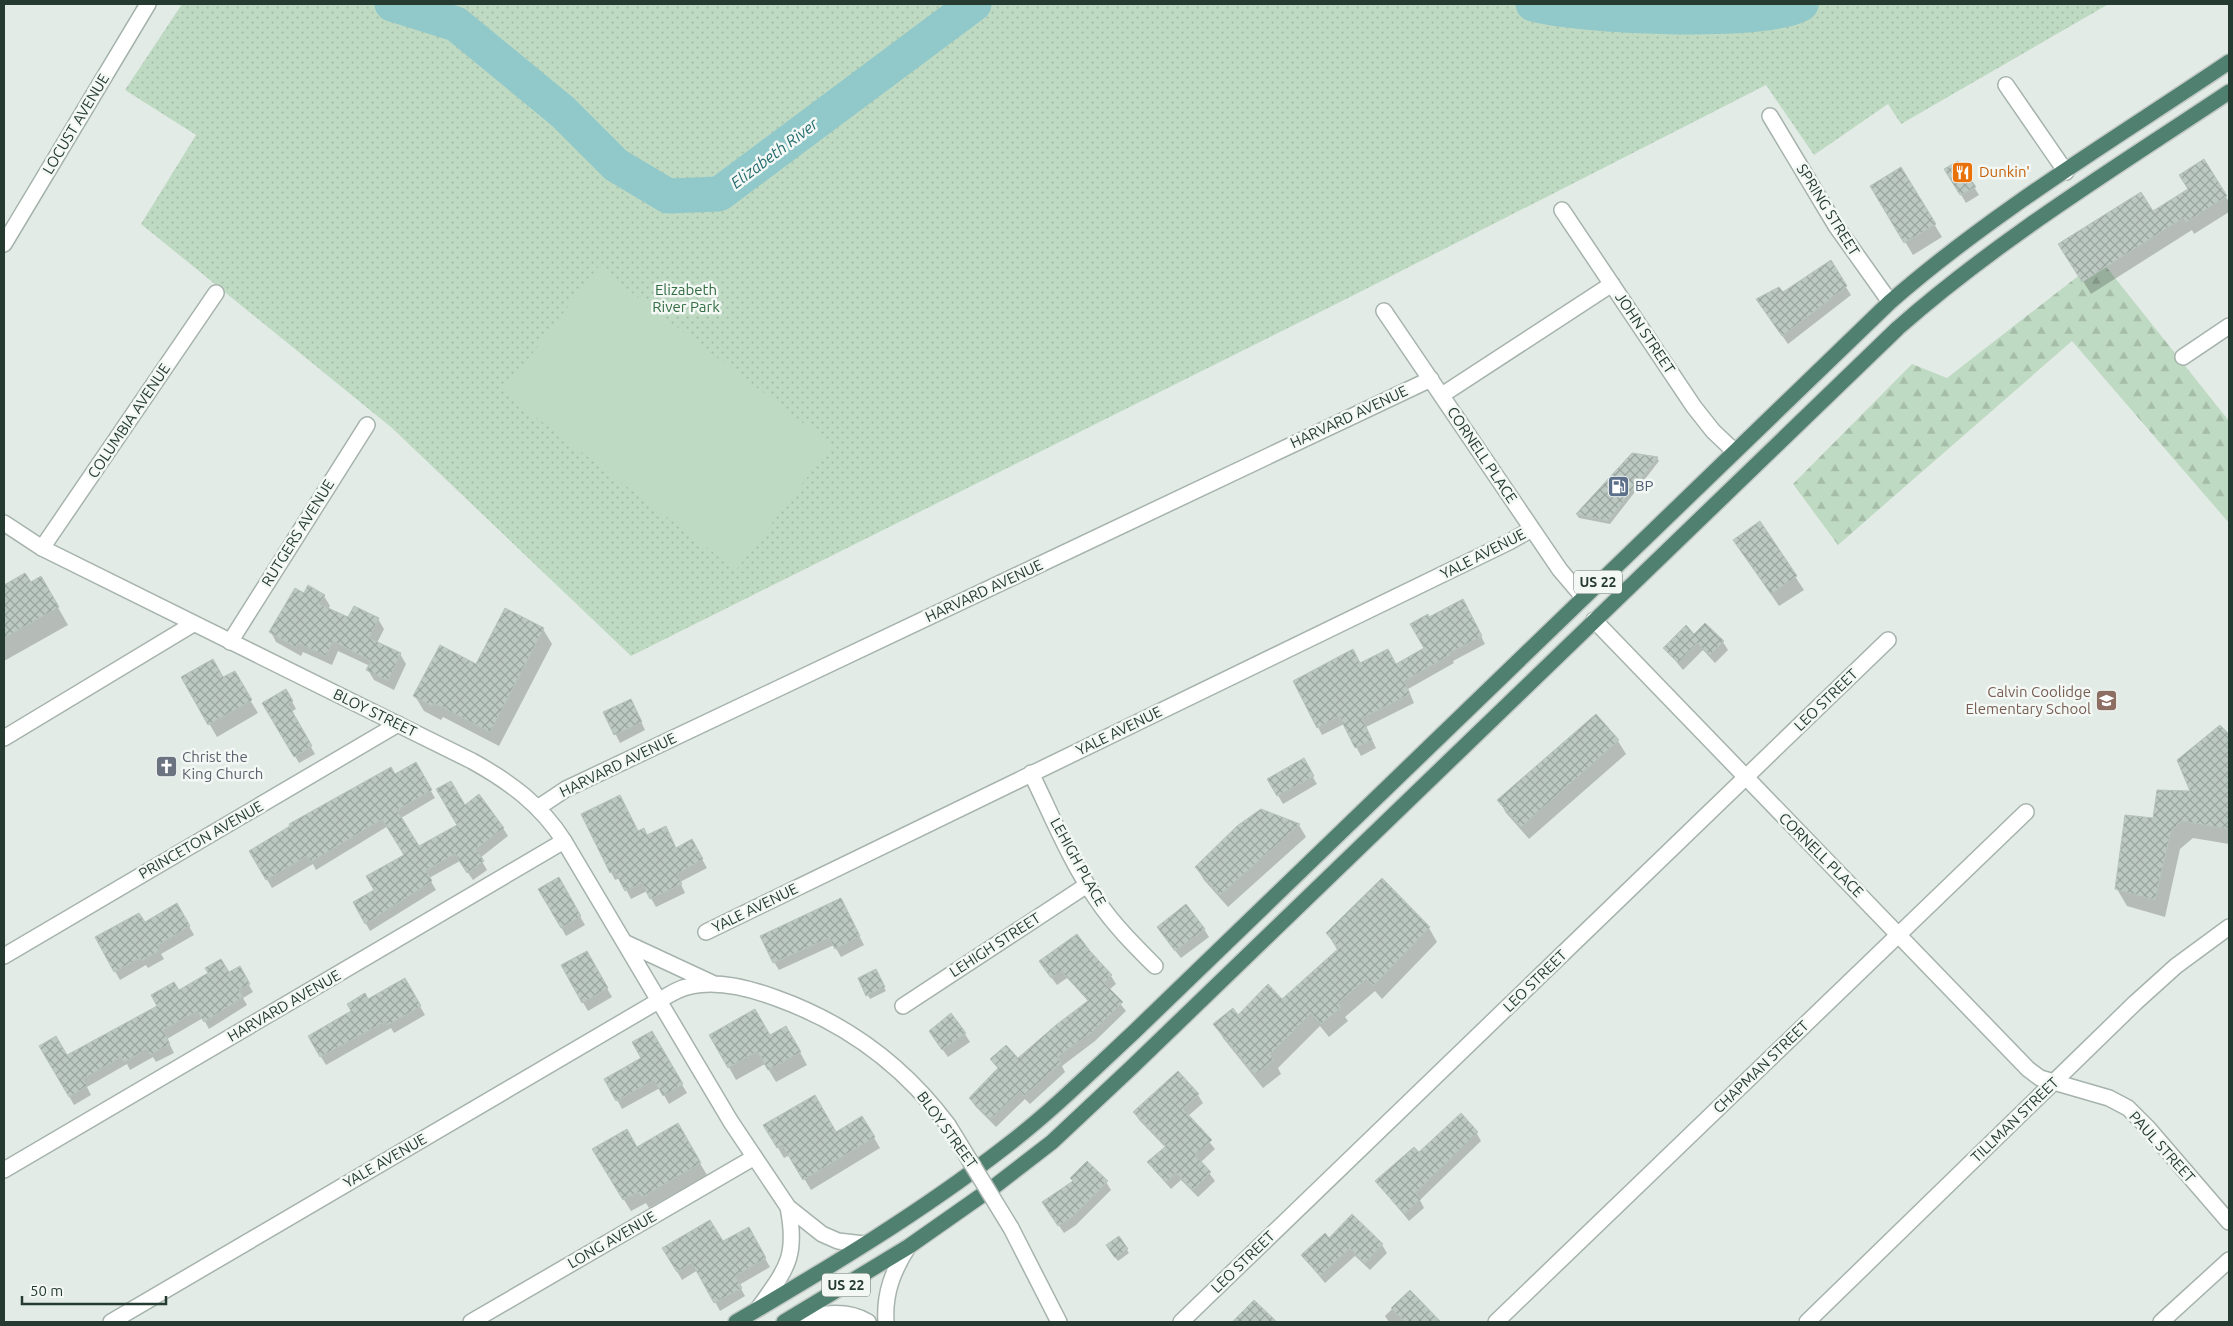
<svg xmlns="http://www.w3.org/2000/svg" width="2233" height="1326" viewBox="0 0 2233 1326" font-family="Ubuntu,sans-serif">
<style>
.forest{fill:url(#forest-firs)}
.park{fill:url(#park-dots)}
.pitch{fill:#bfdac3}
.shadow{fill:#0003}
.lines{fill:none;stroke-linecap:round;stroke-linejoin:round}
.river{stroke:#91c8ca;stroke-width:35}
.building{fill:url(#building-cross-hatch);stroke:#b6c4bd}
.minor-casing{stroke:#a6b3ad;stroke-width:18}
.tertiary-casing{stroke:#a6b3ad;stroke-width:18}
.trunk-casing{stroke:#c2c8c6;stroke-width:18}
.minor{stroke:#fff;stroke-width:15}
.tertiary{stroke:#fff;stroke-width:15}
.trunk{stroke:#50806f;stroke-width:15}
.tertiary-bridge-casing{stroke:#a6b3ad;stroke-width:18;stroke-linecap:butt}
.tertiary-bridge{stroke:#fff;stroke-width:15}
.labels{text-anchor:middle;stroke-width:5;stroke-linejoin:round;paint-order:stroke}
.shield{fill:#f3f8f5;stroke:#63746c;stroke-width:1}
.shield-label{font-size:14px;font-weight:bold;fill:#253b32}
.street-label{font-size:15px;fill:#253b32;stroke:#f3f8f5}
.food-label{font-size:15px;fill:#c56008;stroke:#f3f8f5;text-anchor:start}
.park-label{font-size:15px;fill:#346d43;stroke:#f3f8f5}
.service-label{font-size:15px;fill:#4e5e75;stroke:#f3f8f5;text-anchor:start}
.education-label{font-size:15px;fill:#785e54;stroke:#f3f8f5;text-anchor:end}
.worship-label{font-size:15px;fill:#5b616d;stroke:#f3f8f5;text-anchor:start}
.water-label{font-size:16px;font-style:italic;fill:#266c70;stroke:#f3f8f5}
</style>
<defs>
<pattern id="forest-firs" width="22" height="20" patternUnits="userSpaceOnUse" patternTransform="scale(1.25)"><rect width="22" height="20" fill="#bfdac3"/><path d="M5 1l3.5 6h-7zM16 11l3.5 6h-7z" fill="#a4bca8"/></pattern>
<pattern id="park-dots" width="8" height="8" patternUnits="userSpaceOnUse" patternTransform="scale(1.25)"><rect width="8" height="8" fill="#bfdac3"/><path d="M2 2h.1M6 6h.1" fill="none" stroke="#a4bca8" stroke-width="1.8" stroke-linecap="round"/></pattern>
<pattern id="building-cross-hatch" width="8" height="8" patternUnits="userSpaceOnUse" patternTransform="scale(1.25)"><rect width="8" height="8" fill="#bcc9c2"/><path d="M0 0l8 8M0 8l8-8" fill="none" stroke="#99a49e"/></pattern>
</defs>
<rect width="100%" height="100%" fill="#e3ebe7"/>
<path class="forest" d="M 2100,259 L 2229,421 L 2229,523 L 2072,341 L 1838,545 L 1793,484 L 1912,364 L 1947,378 Z"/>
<path class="park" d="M 182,4 L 2229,4 L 2107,5 L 1901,124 L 1888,104 L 1814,155 L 1766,85 L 1360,292 L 631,656 L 392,428 L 141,224 L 196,135 L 125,90 Z"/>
<path class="pitch" d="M 598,267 L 832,445 L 736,570 L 503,392 Z"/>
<path class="shadow" d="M 2204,161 L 2229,202 L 2229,212 L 2194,234 L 2192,230 L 2091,294 L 2068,257 L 2152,213 L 2189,190 Z
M 1901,169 L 1942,237 L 1913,255 L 1872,186 Z
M 1946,169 L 1974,187 L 1979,195 L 1966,203 Z
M 1830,262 L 1851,295 L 1788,344 L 1762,307 Z
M 1633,454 L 1657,458 L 1659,461 L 1610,524 L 1579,518 L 1577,515 Z
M 1760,523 L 1804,590 L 1779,606 L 1734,540 Z
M 25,574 L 31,584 L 41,578 L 68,625 L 4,661 L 4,586 Z
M 304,595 L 324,596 L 330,606 L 328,609 L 349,619 L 378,619 L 384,629 L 377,643 L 400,654 L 406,664 L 394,690 L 374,680 L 368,670 L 370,666 L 338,651 L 332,665 L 303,652 L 301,656 L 276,642 L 271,632 Z
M 1467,609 L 1485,644 L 1453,661 L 1454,663 L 1408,689 L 1414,703 L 1366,727 L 1376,748 L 1361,756 L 1344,724 L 1322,735 L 1318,727 L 1360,664 L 1396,666 L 1425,648 L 1429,619 Z
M 1705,624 L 1723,642 L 1728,650 L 1715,663 L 1703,650 L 1683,670 L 1665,648 L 1694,635 Z
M 543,629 L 552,644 L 499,746 L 443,717 L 441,720 L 424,711 L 415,696 L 477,666 Z
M 234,673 L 258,713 L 217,737 L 183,678 L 223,679 Z
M 286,690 L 296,709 L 291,712 L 315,754 L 299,763 L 264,703 Z
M 635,709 L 645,730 L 620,743 L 605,713 Z
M 1596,716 L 1618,741 L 1626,754 L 1529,839 L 1506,813 L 1499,800 Z
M 2220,727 L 2229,736 L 2229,844 L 2193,838 L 2180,849 L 2165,917 L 2127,906 L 2117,889 L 2154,820 L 2192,792 Z
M 1303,760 L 1317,784 L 1283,804 L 1269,780 Z
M 415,764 L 435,798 L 401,818 L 418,848 L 458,826 L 464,807 L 503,828 L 508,836 L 480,858 L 487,870 L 473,880 L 460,861 L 429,878 L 436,890 L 370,931 L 354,902 L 376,890 L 405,855 L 388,826 L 316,870 L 313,864 L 272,888 L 250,851 Z
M 1299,825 L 1306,837 L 1228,907 L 1204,880 L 1196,867 Z
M 638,833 L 676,849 L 692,841 L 707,868 L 680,882 L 685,893 L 656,907 L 647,891 L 631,899 L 620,878 L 615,880 L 611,872 Z
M 558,879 L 585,925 L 566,936 L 540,889 Z
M 177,905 L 194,935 L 161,954 L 164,959 L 148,968 L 146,965 L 120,980 L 96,938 L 144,924 Z
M 845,908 L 864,945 L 841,957 L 834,945 L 779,970 L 774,962 Z
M 1429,928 L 1437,942 L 1382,999 L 1375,991 L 1345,1017 L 1348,1021 L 1329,1037 L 1320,1026 L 1278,1068 L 1281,1074 L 1263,1088 L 1223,1038 L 1215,1024 L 1282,1000 L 1338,951 L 1327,933 Z
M 1204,929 L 1209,937 L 1181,958 L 1163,935 Z
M 586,952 L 612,997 L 588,1011 L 562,966 Z
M 1089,952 L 1111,976 L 1116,984 L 1109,990 L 1126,1011 L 1095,1041 L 1062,1066 L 1065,1072 L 1030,1104 L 1025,1099 L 996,1127 L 975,1106 L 970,1098 L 999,1070 L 992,1060 L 1018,1060 L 1089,1002 L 1067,978 L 1057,985 L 1045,969 Z
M 239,968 L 253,992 L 243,998 L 247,1005 L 209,1029 L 203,1018 L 167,1039 L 174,1053 L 156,1062 L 153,1057 L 130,1070 L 127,1064 L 87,1087 L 91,1095 L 74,1105 L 41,1046 L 67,1057 L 158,1006 L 178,992 L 228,974 Z
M 875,971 L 886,991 L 870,999 L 859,979 Z
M 404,979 L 425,1015 L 394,1033 L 391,1028 L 326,1065 L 309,1037 Z
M 786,1027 L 807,1065 L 776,1082 L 765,1064 L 736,1080 L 711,1035 L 769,1037 Z
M 930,1032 L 965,1034 L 970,1042 L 948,1057 Z
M 652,1033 L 687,1093 L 669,1104 L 660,1088 L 622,1109 L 606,1079 L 643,1059 Z
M 1198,1095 L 1203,1103 L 1188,1116 L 1215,1149 L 1201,1162 L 1215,1181 L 1198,1197 L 1181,1180 L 1171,1189 L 1154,1170 L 1149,1162 L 1165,1147 L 1139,1120 L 1134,1112 Z
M 862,1117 L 880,1148 L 811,1190 L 790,1155 L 784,1158 L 765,1126 L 835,1133 Z
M 677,1125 L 707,1175 L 649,1208 L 646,1203 L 631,1211 L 600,1161 L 637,1149 Z
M 1476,1132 L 1481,1141 L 1420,1200 L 1424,1208 L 1409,1221 L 1377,1182 L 1419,1153 Z
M 1074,1182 L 1106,1182 L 1111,1190 L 1076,1225 L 1064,1233 L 1049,1211 Z
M 748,1229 L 770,1267 L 739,1285 L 745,1296 L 720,1311 L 698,1270 L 682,1280 L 664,1249 L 723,1242 Z
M 1119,1238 L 1129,1253 L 1118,1261 L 1109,1249 Z
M 1329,1240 L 1382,1245 L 1387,1253 L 1370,1270 L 1355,1256 L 1325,1283 L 1302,1255 Z
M 1410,1291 L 1439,1322 L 1389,1322 L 1385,1316 Z"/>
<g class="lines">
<path class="river" d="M 392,4 L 456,24 L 563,112 L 616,165 L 668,196 L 719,194 L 974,4
M 1533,4 C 1579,17 1762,25 1801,4"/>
</g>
<path class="building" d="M 2204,159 L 2227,196 L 2186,222 L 2183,218 L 2082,282 L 2058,244 L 2141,192 L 2153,211 L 2188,189 L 2179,175 Z
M 1958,161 L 1976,187 L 1960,195 L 1944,169 Z
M 1901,167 L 1936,224 L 1904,243 L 1870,186 Z
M 1831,260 L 1847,286 L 1782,336 L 1756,299 L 1779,287 L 1783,292 Z
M 1632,453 L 1658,457 L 1608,521 L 1576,514 Z
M 1760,521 L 1797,576 L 1771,594 L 1733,540 Z
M 25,573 L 31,582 L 41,576 L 59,607 L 4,638 L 4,585 Z
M 308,585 L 325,595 L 319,604 L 348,617 L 354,606 L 379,618 L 369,638 L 401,653 L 388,681 L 366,670 L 371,661 L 333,641 L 326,656 L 298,643 L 295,647 L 269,632 L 295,588 L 304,593 Z
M 1463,599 L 1482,636 L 1449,653 L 1450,655 L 1404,681 L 1410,694 L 1362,718 L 1372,740 L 1355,748 L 1339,716 L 1317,728 L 1293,681 L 1353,649 L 1360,663 L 1388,649 L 1396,664 L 1424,648 L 1410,624 L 1428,614 L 1429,617 Z
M 505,608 L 544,628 L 490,732 L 434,703 L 432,706 L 413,696 L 440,645 L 476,664 Z
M 1705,623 L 1724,641 L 1710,655 L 1697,643 L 1678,663 L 1663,648 L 1686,625 L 1694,634 Z
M 213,659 L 223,677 L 235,671 L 252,700 L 208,725 L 181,677 Z
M 286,689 L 293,701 L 288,704 L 312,746 L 294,757 L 262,703 Z
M 631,699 L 642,722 L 614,735 L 603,712 Z
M 1596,714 L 1619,740 L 1521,827 L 1497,800 Z
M 2220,725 L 2229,734 L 2229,829 L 2182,821 L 2171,831 L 2155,900 L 2115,889 L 2125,815 L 2153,818 L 2157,790 L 2190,791 L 2177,760 Z
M 1304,758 L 1314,776 L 1277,796 L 1267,779 Z
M 416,762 L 432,790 L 397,810 L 419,846 L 457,825 L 436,789 L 451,781 L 465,805 L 479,794 L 504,828 L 476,849 L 484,861 L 467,873 L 455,854 L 426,870 L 432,881 L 365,924 L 353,902 L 374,890 L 366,876 L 404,855 L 382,819 L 311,862 L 307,856 L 266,880 L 249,851 L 290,826 L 289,824 L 391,767 L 395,774 Z
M 620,795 L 638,831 L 644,828 L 647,835 L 666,826 L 676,848 L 692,839 L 703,859 L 677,874 L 682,884 L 650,899 L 642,883 L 625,891 L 614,870 L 610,873 L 581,814 Z
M 1261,809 L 1300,824 L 1220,895 L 1195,867 L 1237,826 Z
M 559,877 L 581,916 L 561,928 L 538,889 Z
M 1382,878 L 1430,927 L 1373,986 L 1366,979 L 1338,1003 L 1341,1007 L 1321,1024 L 1311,1013 L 1270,1054 L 1274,1059 L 1255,1075 L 1213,1024 L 1233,1008 L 1238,1015 L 1268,984 L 1282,999 L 1339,948 L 1326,933 Z
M 841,898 L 860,936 L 835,949 L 829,938 L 773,963 L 760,936 Z
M 177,903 L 190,926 L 158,945 L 160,950 L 142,961 L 140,958 L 114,972 L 95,937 L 139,913 L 145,922 Z
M 1186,904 L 1205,929 L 1175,951 L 1157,927 Z
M 1077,934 L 1090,951 L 1112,975 L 1104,983 L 1123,1002 L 1091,1033 L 1057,1057 L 1061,1063 L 1024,1096 L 1020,1091 L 990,1120 L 969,1098 L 998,1068 L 990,1059 L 1006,1045 L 1018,1058 L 1056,1025 L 1089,1000 L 1061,971 L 1051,978 L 1039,961 Z
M 587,951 L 608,988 L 582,1003 L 561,965 Z
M 221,959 L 229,972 L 240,966 L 250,984 L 239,990 L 243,997 L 204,1022 L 197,1011 L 163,1030 L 170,1044 L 150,1055 L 147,1049 L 124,1062 L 121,1057 L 83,1079 L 87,1086 L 69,1097 L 39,1046 L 56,1036 L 67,1055 L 157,1006 L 151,995 L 174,982 L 179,990 L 208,973 L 205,968 Z
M 876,969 L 885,987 L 866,996 L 858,978 Z
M 405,978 L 421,1006 L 388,1025 L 386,1021 L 320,1057 L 308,1036 L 351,1011 L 347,1004 L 365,993 L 368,999 Z
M 755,1009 L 770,1035 L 786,1026 L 801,1052 L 768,1070 L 757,1051 L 728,1068 L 709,1035 Z
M 951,1013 L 966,1033 L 942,1050 L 929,1031 Z
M 652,1031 L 683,1084 L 663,1096 L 654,1080 L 616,1101 L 604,1079 L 641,1058 L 632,1042 Z
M 1178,1071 L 1199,1094 L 1183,1109 L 1212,1140 L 1195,1155 L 1211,1172 L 1193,1190 L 1176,1173 L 1166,1182 L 1147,1162 L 1166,1146 L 1133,1112 Z
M 815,1095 L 836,1132 L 862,1116 L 875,1137 L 803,1180 L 782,1145 L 777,1148 L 763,1125 Z
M 1461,1113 L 1478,1132 L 1415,1193 L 1421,1199 L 1404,1214 L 1375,1181 L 1414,1147 L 1419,1152 Z
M 678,1123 L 701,1163 L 642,1197 L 638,1192 L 623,1200 L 592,1149 L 627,1129 L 637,1147 Z
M 1087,1161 L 1108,1181 L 1072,1217 L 1058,1226 L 1042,1202 L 1073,1181 L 1070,1178 Z
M 1352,1214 L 1383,1244 L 1365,1263 L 1350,1248 L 1320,1276 L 1301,1255 L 1325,1233 L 1329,1238 Z
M 710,1220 L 723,1241 L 749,1227 L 766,1258 L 735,1276 L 742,1288 L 714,1303 L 692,1263 L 677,1272 L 662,1248 Z
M 1119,1236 L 1128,1249 L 1115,1258 L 1106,1245 Z
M 1410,1290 L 1441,1322 L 1405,1322 L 1391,1308 Z
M 1254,1300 L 1277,1322 L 1232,1322 Z"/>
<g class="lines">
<defs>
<path id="minor" d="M 2006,85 L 2066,172
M 1770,116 L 1836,226 L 1890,302
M 1562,210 L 1694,407 L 1713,431 L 1734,451
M 4,244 L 148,4
M 1384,311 L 1560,570 L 1583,597
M 2183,357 L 2229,326
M 1442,395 L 1612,284
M 42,548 L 216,293
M 1594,620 L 2028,1069 L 2040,1078 L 2109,1098 L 2128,1108 L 2147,1127 L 2229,1222
M 230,642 L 367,425
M 4,738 L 193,624
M 1031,773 C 1052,816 1070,861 1097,900 C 1113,924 1134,945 1155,966
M 539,807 L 566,789 L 1431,379
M 706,932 L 1509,542 L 1532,529
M 4,956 L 398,724
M 903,1006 L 1087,885
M 4,1170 L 564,841
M 111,1322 L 660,1000
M 1181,1322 L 1888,640
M 1496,1322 L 2026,812
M 1807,1322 L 2135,1003 L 2176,966 L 2229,927
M 2161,1322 L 2229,1260"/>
<path id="tertiary" d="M 4,523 L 42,548 L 472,761 C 510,782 541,805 564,841 L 731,1122 L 788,1207 L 822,1234 L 838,1241 L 864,1244
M 626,943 L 712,983
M 660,1000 C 670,994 679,988 691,986 C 719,980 749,988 776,998 C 846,1023 904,1066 948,1125
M 1011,1228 L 1059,1322
M 758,1309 C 786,1269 798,1258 788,1207
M 471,1322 L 753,1158
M 792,1322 C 816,1314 845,1308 868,1322
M 886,1322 C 884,1293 893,1271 908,1247"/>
<path id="trunk" d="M 736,1322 C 828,1268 920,1213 1005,1147 C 1051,1112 1092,1071 1134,1032 L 1890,302 C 1994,211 2115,139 2229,62
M 784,1322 L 908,1247 L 995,1186 L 1052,1142 L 1132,1067 L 1898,328 C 2000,238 2117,167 2229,92"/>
</defs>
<use href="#minor" class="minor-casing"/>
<use href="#tertiary" class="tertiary-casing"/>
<use href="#trunk" class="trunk-casing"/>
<use href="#minor" class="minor"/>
<use href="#tertiary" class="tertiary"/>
<use href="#trunk" class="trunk"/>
<defs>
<path id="tertiary-bridge" d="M 948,1125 L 1011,1228"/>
</defs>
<use href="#tertiary-bridge" class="tertiary-bridge-casing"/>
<use href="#tertiary-bridge" class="tertiary-bridge"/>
</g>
<defs>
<symbol id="restaurant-square" viewBox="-11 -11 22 22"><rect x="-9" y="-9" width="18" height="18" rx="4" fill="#e8710a" stroke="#f3f8f5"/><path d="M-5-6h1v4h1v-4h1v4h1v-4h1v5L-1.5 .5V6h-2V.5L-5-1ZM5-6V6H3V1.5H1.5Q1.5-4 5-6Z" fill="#fff"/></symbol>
<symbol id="fuel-square" viewBox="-11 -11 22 22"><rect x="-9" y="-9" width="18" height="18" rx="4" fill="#5c6f8a" stroke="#f3f8f5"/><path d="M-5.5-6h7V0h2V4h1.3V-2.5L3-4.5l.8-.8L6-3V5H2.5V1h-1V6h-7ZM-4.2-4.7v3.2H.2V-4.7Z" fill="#fff"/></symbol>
<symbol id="school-square" viewBox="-11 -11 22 22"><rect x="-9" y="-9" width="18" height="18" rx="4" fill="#8d6e63" stroke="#f3f8f5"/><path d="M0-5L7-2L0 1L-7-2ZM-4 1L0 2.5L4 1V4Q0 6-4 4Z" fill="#fff"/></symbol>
<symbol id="church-square" viewBox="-11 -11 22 22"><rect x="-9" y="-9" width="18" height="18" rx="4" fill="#6b7280" stroke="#f3f8f5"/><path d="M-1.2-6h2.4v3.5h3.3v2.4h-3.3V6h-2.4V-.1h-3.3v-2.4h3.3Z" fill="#fff"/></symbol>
</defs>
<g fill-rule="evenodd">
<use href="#restaurant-square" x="1950" y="160" width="25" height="25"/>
<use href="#fuel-square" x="1606" y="474" width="25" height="25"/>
<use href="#school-square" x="2094" y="688" width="25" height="25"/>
<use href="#church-square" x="154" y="754" width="25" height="25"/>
</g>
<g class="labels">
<g class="shield">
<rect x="1574" y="570.5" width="48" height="23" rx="4"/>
<rect x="822" y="1273.5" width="48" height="23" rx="4"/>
</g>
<g class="shield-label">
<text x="1598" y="587">US 22</text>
<text x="846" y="1290">US 22</text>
</g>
<g class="street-label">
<text transform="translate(76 124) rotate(-59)" y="5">LOCUST AVENUE</text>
<text transform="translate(1828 210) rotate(58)" y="5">SPRING STREET</text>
<text transform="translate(1645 333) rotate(56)" y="5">JOHN STREET</text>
<text transform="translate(1349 417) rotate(-25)" y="5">HARVARD AVENUE</text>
<text transform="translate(129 421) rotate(-56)" y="5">COLUMBIA AVENUE</text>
<text transform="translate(1482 455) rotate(56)" y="5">CORNELL PLACE</text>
<text transform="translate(298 533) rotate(-58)" y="5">RUTGERS AVENUE</text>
<text transform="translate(1483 554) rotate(-27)" y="5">YALE AVENUE</text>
<text transform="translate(984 591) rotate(-25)" y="5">HARVARD AVENUE</text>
<text transform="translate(1826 700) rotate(-44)" y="5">LEO STREET</text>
<text transform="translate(375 713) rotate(26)" y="5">BLOY STREET</text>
<text transform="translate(1119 731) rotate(-26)" y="5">YALE AVENUE</text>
<text transform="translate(618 765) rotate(-26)" y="5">HARVARD AVENUE</text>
<text transform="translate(201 840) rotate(-30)" y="5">PRINCETON AVENUE</text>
<text transform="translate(1821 855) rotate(45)" y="5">CORNELL PLACE</text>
<text transform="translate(1078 862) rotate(61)" y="5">LEHIGH PLACE</text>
<text transform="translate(755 908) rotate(-26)" y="5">YALE AVENUE</text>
<text transform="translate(995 945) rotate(-33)" y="5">LEHIGH STREET</text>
<text transform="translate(1535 981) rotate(-44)" y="5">LEO STREET</text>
<text transform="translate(284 1006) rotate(-30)" y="5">HARVARD AVENUE</text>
<text transform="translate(1761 1067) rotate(-44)" y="5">CHAPMAN STREET</text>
<text transform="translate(2015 1120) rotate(-44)" y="5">TILLMAN STREET</text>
<text transform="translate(947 1130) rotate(54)" y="5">BLOY STREET</text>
<text transform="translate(2162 1147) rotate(48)" y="5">PAUL STREET</text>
<text transform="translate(385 1161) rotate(-30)" y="5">YALE AVENUE</text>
<text transform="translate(612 1240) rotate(-30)" y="5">LONG AVENUE</text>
<text transform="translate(1243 1262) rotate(-44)" y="5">LEO STREET</text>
</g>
<g class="food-label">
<text x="1979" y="177">Dunkin'</text>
</g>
<g class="park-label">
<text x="686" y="295">Elizabeth<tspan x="686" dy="17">River Park</tspan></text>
</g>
<g class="service-label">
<text x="1635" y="491">BP</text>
</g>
<g class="education-label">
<text x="2091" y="697">Calvin Coolidge<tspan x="2091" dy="17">Elementary School</tspan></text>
</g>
<g class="worship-label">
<text x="182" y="762">Christ the<tspan x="182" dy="17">King Church</tspan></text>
</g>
<g class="water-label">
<text transform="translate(774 153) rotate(-37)" y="6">Elizabeth River</text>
</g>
</g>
<rect width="2233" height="1326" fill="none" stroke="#253b32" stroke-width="10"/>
<path d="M22 1296v8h144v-8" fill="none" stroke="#253b32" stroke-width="2.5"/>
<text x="30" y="1296" font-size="15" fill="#253b32" stroke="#f3f8f5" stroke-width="4" paint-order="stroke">50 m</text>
</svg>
